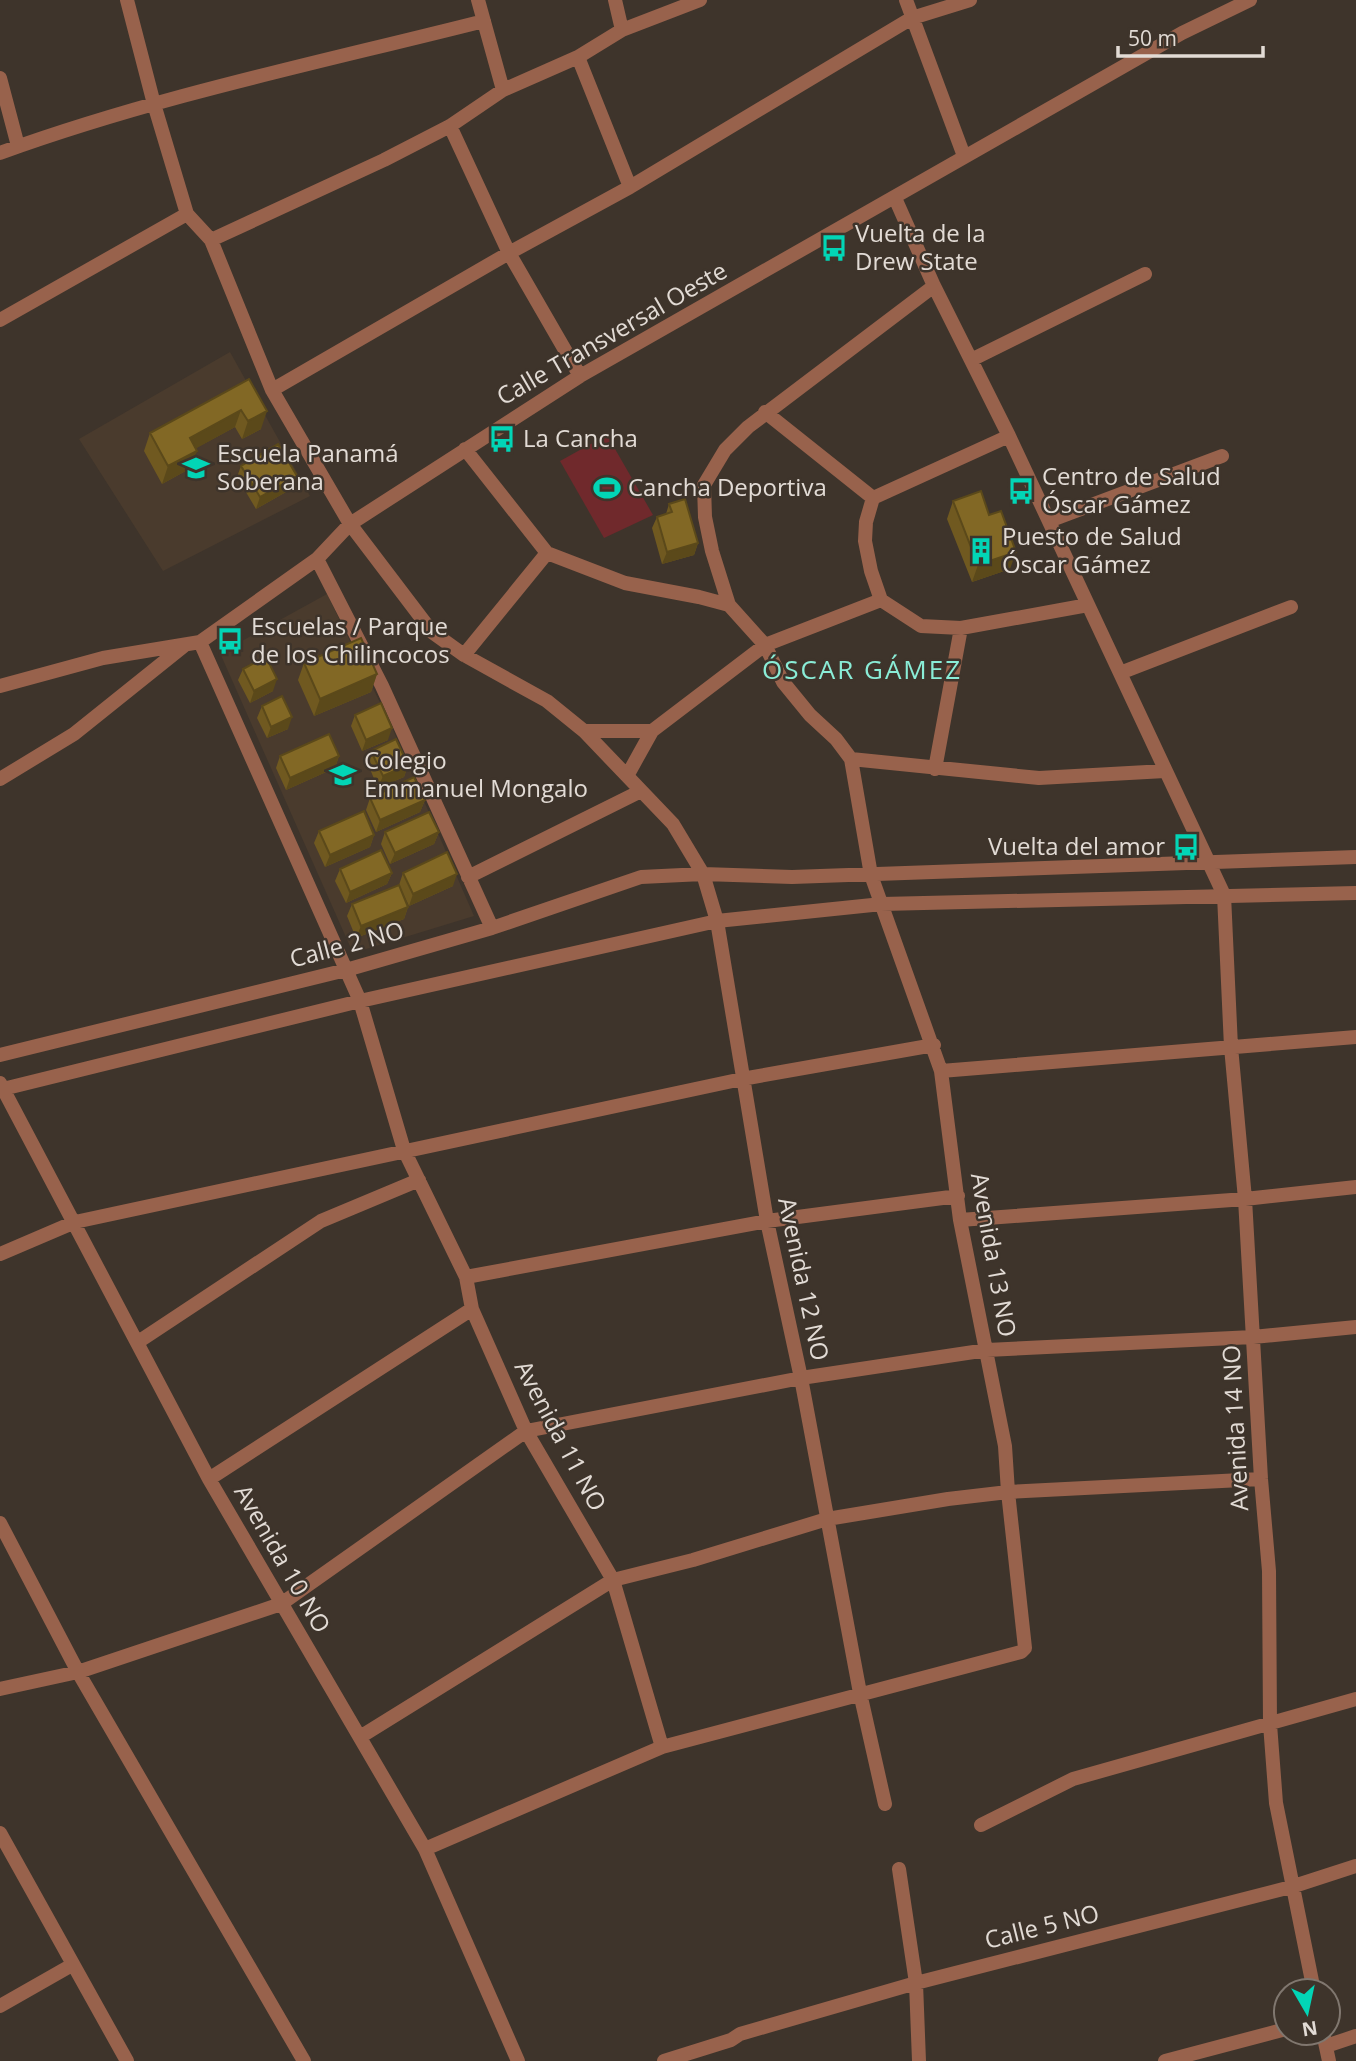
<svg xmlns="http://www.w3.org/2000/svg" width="1356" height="2061" viewBox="0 0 1356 2061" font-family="'Open Sans',sans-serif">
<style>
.built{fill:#4a3b2d}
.green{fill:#70292c}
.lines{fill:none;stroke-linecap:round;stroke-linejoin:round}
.minor{stroke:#98624c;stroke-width:14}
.wall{fill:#705920}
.shaded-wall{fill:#5b491a}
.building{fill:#826825;stroke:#5b491a;stroke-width:2}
.labels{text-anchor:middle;stroke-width:5;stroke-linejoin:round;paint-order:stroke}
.poi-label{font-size:24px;fill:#e2dbd5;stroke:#3e342b;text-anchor:start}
.street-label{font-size:24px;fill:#e2dbd5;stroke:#3e342b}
.neighbourhood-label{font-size:26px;letter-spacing:2px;fill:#8aedd7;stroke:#3e342b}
</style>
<rect width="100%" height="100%" fill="#3e342b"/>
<path class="built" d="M 230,352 L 310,496 L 163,571 L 79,439 Z
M 327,594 L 390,723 L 474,916 L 353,953 L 220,653 Z"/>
<path class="green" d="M 607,435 L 653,515 L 604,538 L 560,461 Z"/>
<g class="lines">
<path class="minor" d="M 127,0 L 154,104 L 187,214 L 211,240 L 272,390 L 350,524 L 432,632 L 464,655 L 547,701 L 584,731 L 673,824 L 703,874 L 717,921 L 767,1221 L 801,1378 L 860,1693 L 885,1804
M 478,0 L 503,90
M 615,0 L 622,30
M 906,0 L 964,156
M 578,57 L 630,187
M 0,78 L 18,146
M 450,126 L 509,253 L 580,376
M 0,153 C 157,96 322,62 484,21
M 895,198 L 934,286 L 1009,436 L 1224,895 L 1231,1047 L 1245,1199 L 1261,1479 L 1269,1571 L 1270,1724 L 1276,1803 L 1314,1991
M 211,240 L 384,160 L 450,126 L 503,90 L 578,57 L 622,30 L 700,0
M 934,286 L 748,427 L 725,450 L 704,485 L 705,517 L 712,551 L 729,605 L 765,645 L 783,682 L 810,715 L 836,739 L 851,759 L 1039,778 L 1165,771
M 0,320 L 187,214
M 971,360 L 1145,274
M 272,390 L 509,253 L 630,187 L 912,18 L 970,0
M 765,412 L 873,498
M 1009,436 L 873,498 L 866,522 L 865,541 L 871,571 L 881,600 L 921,626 L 961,628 L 1088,605
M 465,449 L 547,553 L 625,583 L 699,597 L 729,605
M 1049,521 L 1222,456
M 317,559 L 382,686 L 492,928
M 200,642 L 360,1001 L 404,1150 L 466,1277 L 472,1309 L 526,1431 L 613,1580 L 662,1747
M 464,655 L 547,553
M 1120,673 L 1291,607
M 0,686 L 103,658 L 200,642 L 317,559 L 350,524 L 580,376 L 1182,33 L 1250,0
M 584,731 L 652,731 L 765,645 L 881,600
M 935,769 L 961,628
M 627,776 L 652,731
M 0,779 L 74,734 L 185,645
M 468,877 L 641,791
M 0,1055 L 346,970 L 492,928 L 641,877 L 703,874 L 792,877 L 1356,857
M 941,1071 L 1356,1037
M 0,1083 L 209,1479 L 425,1849 L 518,2061
M 3,1089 L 360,1001 L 717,921 L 882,904 L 1356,893
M 960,1220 L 1245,1199 L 1356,1187
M 0,1254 L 75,1222 L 742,1079 L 934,1045
M 466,1277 L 767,1221 L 958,1196
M 138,1342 L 321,1221 L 419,1180
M 209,1479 L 472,1309
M 0,1523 L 78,1672 L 304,2061
M 0,1689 L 78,1672 L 281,1604 L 526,1431 L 801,1378 L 987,1350 L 1253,1337 L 1356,1327
M 360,1737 L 613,1580 L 693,1560 L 827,1519 L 948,1499 L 1008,1492 L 1261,1479
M 981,1825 L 1073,1779 L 1356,1699
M 0,1833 L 127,2061
M 425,1849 L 662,1747 L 1021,1652 L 1025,1648 L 1008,1492 L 1005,1446 L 960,1220 L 941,1071 L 871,875 L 851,759
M 899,1869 L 916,1983 L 919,2061
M 0,2006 L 72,1965
M 1323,2033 L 1329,2061
M 1326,2046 L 1356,2036
M 664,2061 L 731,2040 L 740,2034 L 916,1983 L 1291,1887 L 1356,1866
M 1165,2061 L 1286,2029"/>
</g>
<path class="wall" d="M 249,379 L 261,429 L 242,439 L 235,427 L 196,448 L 191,468 L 162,484 L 144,451 L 150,433 Z
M 241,466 L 297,476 L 293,488 L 256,509 L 237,477 Z
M 953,501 L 1010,569 L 972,582 L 947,519 Z
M 669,504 L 698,543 L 694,555 L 662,564 L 652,528 L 657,517 L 666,514 Z
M 304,663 L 377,674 L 371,692 L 314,716 L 298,680 Z
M 243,669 L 273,691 L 250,703 L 238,680 Z
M 262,706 L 288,729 L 267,738 L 257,718 Z
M 355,715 L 388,740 L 362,751 L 351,726 Z
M 371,751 L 408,765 L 404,777 L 378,788 L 367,762 Z
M 280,756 L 339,756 L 335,768 L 286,790 L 276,768 Z
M 370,798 L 425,800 L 420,812 L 376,832 L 366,810 Z
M 319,831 L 374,835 L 370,847 L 325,867 L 314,843 Z
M 385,832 L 439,832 L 434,844 L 390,864 L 381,844 Z
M 340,869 L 392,873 L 387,884 L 346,903 L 335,881 Z
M 403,873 L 453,886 L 409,906 L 399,885 Z
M 352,904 L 408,907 L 404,919 L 356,938 L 347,916 Z"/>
<path class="shaded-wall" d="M 241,410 L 235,427 L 184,455 L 190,438 Z
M 267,411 L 261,429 L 242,439 L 248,421 Z
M 197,451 L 191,468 L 162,484 L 168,466 Z
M 297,476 L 293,488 L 256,509 L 260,497 Z
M 698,543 L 694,555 L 662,564 L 667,552 Z
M 1016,552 L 1010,569 L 972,582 L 978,565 Z
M 377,674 L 371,692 L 314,716 L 320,699 Z
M 277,679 L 273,691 L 250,703 L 254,691 Z
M 292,717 L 288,729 L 267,738 L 271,727 Z
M 392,728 L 388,740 L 362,751 L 366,740 Z
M 339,756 L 335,768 L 286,790 L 290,778 Z
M 408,765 L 404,777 L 378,788 L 383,776 Z
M 425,800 L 420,812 L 376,832 L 380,820 Z
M 439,832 L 434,844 L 390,864 L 395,853 Z
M 374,835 L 370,847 L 325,867 L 330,855 Z
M 392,873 L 387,884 L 346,903 L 350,892 Z
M 457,874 L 453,886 L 409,906 L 413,894 Z
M 408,907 L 404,919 L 356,938 L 361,926 Z"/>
<path class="building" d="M 249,379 L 267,411 L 248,421 L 241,410 L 190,438 L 197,451 L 168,466 L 150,433 Z
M 278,444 L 297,476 L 260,497 L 241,466 Z
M 981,491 L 989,515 L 1001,511 L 1016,552 L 978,565 L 953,501 Z
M 685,499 L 698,543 L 667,552 L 657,517 L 672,512 L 669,504 Z
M 361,638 L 377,674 L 320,699 L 304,663 Z
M 266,657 L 277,679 L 254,691 L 243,669 Z
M 282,696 L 292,717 L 271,727 L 262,706 Z
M 381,703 L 392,728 L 366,740 L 355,715 Z
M 329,734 L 339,756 L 290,778 L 280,756 Z
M 396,739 L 408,765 L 383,776 L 371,751 Z
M 414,777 L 425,800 L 380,820 L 370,798 Z
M 364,811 L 374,835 L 330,855 L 319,831 Z
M 429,812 L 439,832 L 395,853 L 385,832 Z
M 381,850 L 392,873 L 350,892 L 340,869 Z
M 447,852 L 457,874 L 413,894 L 403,873 Z
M 399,885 L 408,907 L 361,926 L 352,904 Z"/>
<defs>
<symbol id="bus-bare" viewBox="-9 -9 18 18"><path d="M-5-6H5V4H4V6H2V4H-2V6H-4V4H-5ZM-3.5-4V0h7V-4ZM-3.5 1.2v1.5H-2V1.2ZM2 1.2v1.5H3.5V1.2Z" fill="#02d5b6" stroke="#3e342b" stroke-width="2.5" paint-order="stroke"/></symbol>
<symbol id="school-bare" viewBox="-9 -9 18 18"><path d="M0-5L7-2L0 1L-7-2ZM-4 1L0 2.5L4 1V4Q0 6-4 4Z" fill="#02d5b6" stroke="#3e342b" stroke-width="2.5" paint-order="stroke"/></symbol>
<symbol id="stadium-bare" viewBox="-9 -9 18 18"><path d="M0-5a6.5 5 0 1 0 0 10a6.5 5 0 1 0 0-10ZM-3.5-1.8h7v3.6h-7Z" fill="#02d5b6" stroke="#3e342b" stroke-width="2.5" paint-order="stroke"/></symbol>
<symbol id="building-bare" viewBox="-9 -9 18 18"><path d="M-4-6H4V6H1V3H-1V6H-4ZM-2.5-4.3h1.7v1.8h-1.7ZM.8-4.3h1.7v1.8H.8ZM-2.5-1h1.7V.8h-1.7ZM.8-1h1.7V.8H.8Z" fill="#02d5b6" stroke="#3e342b" stroke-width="2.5" paint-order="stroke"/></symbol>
<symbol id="university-bare" viewBox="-9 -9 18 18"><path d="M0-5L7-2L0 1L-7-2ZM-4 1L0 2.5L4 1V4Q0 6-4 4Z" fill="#02d5b6" stroke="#3e342b" stroke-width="2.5" paint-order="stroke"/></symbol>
</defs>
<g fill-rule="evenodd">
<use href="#bus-bare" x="815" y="229" width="38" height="38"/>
<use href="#bus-bare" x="483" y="420" width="38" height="38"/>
<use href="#school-bare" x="177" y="449" width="38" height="38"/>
<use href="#stadium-bare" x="588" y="469" width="38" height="38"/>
<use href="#bus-bare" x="1002" y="472" width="38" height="38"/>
<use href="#building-bare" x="962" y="532" width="38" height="38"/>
<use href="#bus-bare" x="211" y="622" width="38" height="38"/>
<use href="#university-bare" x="324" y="756" width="38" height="38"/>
<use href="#bus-bare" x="1167" y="828" width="38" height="38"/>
</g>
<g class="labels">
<g class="poi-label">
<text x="855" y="242">Vuelta de la<tspan x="855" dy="28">Drew State</tspan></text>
<text x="523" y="447">La Cancha</text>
<text x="217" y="462">Escuela Panamá<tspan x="217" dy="28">Soberana</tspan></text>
<text x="1042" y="485">Centro de Salud<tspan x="1042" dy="28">Óscar Gámez</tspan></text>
<text x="628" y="496">Cancha Deportiva</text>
<text x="1002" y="545">Puesto de Salud<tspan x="1002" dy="28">Óscar Gámez</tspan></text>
<text x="251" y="635">Escuelas / Parque<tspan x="251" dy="28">de los Chilincocos</tspan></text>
<text x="364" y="769">Colegio<tspan x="364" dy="28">Emmanuel Mongalo</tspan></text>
<text x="1165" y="855" text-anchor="end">Vuelta del amor</text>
</g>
<g class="street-label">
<text transform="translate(612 334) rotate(-30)" y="8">Calle Transversal Oeste</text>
<text transform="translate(347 945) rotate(-15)" y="8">Calle 2 NO</text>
<text transform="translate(993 1255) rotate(80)" y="8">Avenida 13 NO</text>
<text transform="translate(803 1279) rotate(78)" y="8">Avenida 12 NO</text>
<text transform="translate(1236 1428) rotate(-93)" y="8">Avenida 14 NO</text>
<text transform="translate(560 1436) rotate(62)" y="8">Avenida 11 NO</text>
<text transform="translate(282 1559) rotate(60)" y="8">Avenida 10 NO</text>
<text transform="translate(1042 1927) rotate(-14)" y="8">Calle 5 NO</text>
</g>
<g class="neighbourhood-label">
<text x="862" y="679">ÓSCAR GÁMEZ</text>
</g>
</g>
<g transform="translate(1307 2012) rotate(171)"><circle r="33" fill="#3e342b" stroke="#80776f" stroke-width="2"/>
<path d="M0-5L12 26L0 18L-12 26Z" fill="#02d5b6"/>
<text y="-10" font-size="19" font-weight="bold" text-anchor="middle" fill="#e2dbd5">N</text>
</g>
<path d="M1118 46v10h145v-10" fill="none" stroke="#e2dbd5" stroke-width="3.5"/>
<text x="1128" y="46" font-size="21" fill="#e2dbd5" stroke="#3e342b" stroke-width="5" paint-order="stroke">50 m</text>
</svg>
